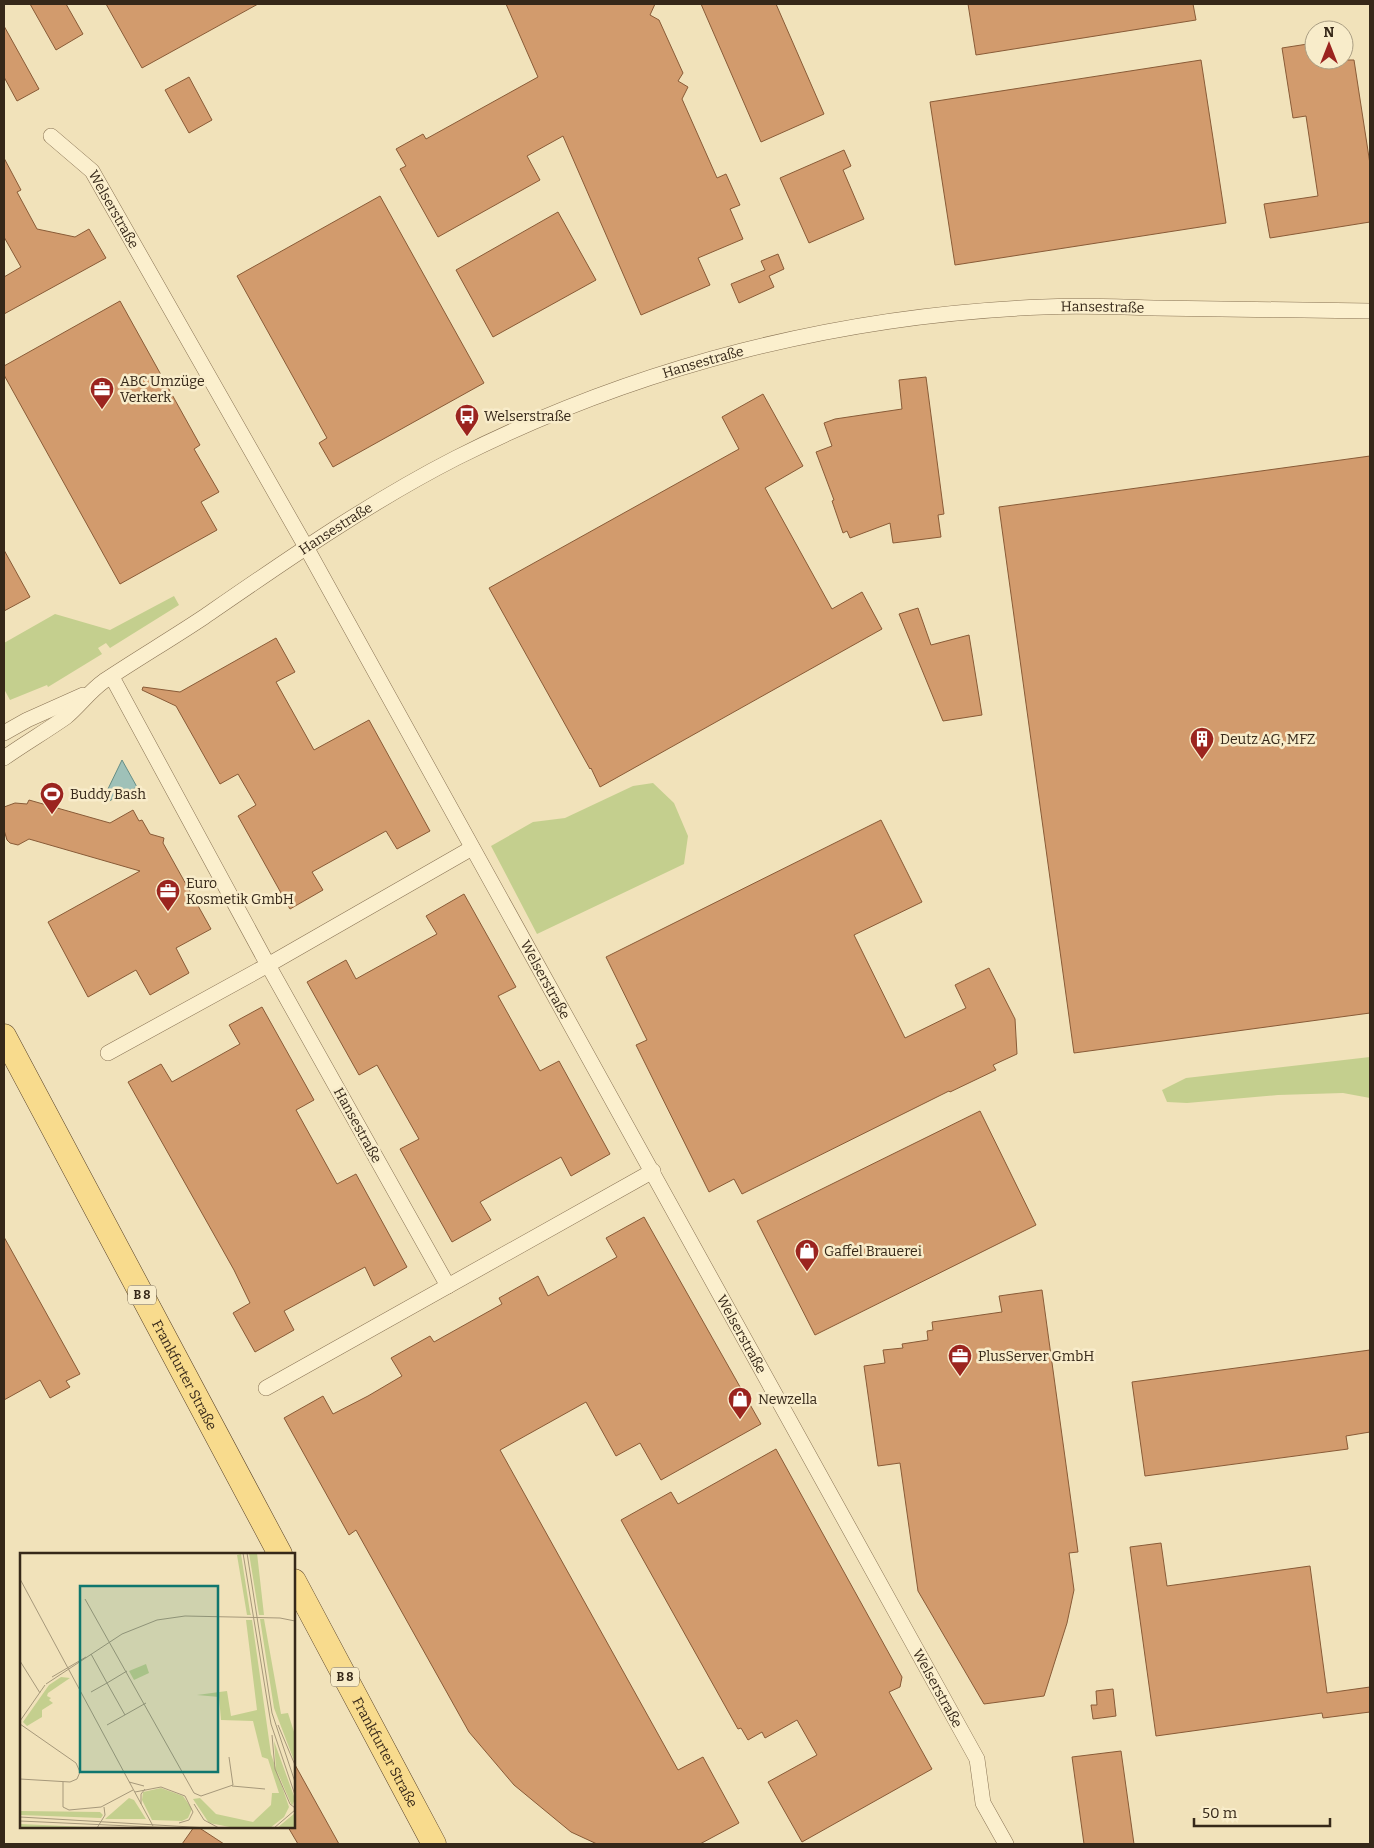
<svg xmlns="http://www.w3.org/2000/svg" width="1374" height="1848" viewBox="0 0 1374 1848" font-family="Bitter,serif">
<style>
.green{fill:#c4cf8e}
.water{fill:#9fc1b8;stroke:#668e86}
.building{fill:#d29b6d;stroke:#895b37}
.lines{fill:none;stroke-linecap:round;stroke-linejoin:round}
.street-casing{stroke:#887253;stroke-width:16}
.primary-casing{stroke:#553f28;stroke-width:25}
.street{stroke:#fbefcd;stroke-width:15}
.primary{stroke:#f8db8d;stroke-width:24}
.labels{text-anchor:middle;stroke-width:5;stroke-linejoin:round;paint-order:stroke}
.shield{fill:#f8ecca;stroke:#70634e;stroke-width:1}
.shield-label{font-size:12px;font-weight:bold;fill:#362819}
.street-label{font-size:14px;fill:#362819;stroke:#f8ecca}
.poi-label{font-size:14px;fill:#362819;stroke:#f8ecca;text-anchor:start}
.inset-road{fill:none;stroke:#a6987a;stroke-width:1}
.view{fill:#0f766e;fill-opacity:0.15;stroke:#0f766e;stroke-width:2.5}
.inset-edge{fill:none;stroke:#362819;stroke-width:2.5}
</style>
<rect width="100%" height="100%" fill="#f1e2ba"/>
<path class="green" d="M 174,596 L 179,605 L 110,648 L 106,643 L 98,648 L 102,654 L 48,687 L 47,685 L 10,700 L 4,689 L 4,643 L 55,614 L 110,630 Z
M 653,783 L 674,803 L 688,836 L 684,864 L 537,934 L 491,846 L 533,822 L 565,818 L 633,786 Z
M 1370,1057 L 1370,1098 L 1343,1093 L 1278,1095 L 1187,1103 L 1167,1102 L 1162,1090 L 1186,1078 Z"/>
<path class="water" d="M 122,760 L 137,787 L 107,802 L 102,797 L 106,793 Z"/>
<path class="building" d="M 30,4 L 66,4 L 83,34 L 56,50 Z
M 106,4 L 258,4 L 142,68 Z
M 506,4 L 655,4 L 650,15 L 659,20 L 683,73 L 678,81 L 688,87 L 682,99 L 717,178 L 726,174 L 740,205 L 730,209 L 743,239 L 698,258 L 710,285 L 641,315 L 563,136 L 527,156 L 540,180 L 438,237 L 400,169 L 406,166 L 396,149 L 423,134 L 426,139 L 538,77 Z
M 701,4 L 776,4 L 824,114 L 761,142 Z
M 968,4 L 1193,4 L 1196,20 L 976,55 Z
M 4,26 L 39,89 L 17,101 L 4,77 Z
M 1314,43 L 1314,60 L 1354,60 L 1370,164 L 1370,222 L 1270,238 L 1264,204 L 1318,196 L 1306,116 L 1293,118 L 1282,48 Z
M 1201,60 L 1226,223 L 955,265 L 930,102 Z
M 189,77 L 212,120 L 189,133 L 165,90 Z
M 844,150 L 851,166 L 843,170 L 864,219 L 809,243 L 780,178 Z
M 4,158 L 21,190 L 17,192 L 37,229 L 75,237 L 89,229 L 106,258 L 4,314 L 4,277 L 21,267 L 4,237 Z
M 380,196 L 484,383 L 333,467 L 319,443 L 327,438 L 237,276 Z
M 558,212 L 596,280 L 493,337 L 456,270 Z
M 778,254 L 784,269 L 769,276 L 774,287 L 739,303 L 731,284 L 765,270 L 761,261 Z
M 120,301 L 200,445 L 194,449 L 219,492 L 201,502 L 217,530 L 120,584 L 4,375 L 4,366 Z
M 926,377 L 944,514 L 938,515 L 941,537 L 893,543 L 890,523 L 850,538 L 847,531 L 843,533 L 832,501 L 834,500 L 816,452 L 832,446 L 824,423 L 835,419 L 902,409 L 899,380 Z
M 763,394 L 803,466 L 765,488 L 832,609 L 862,592 L 882,629 L 600,787 L 591,768 L 590,769 L 489,588 L 739,449 L 722,417 Z
M 1370,456 L 1370,1013 L 1074,1053 L 999,507 Z
M 4,550 L 30,597 L 4,611 Z
M 918,608 L 931,645 L 969,635 L 982,715 L 943,721 L 899,614 Z
M 276,638 L 295,672 L 276,682 L 314,750 L 369,720 L 430,831 L 397,849 L 386,831 L 312,872 L 323,890 L 290,909 L 238,816 L 256,805 L 238,774 L 220,784 L 176,706 L 142,690 L 143,687 L 180,692 Z
M 29,800 L 110,823 L 133,810 L 139,821 L 142,820 L 150,834 L 164,838 L 163,843 L 211,929 L 176,948 L 189,973 L 150,995 L 136,970 L 88,997 L 48,922 L 140,871 L 29,839 L 18,845 L 10,843 L 7,840 L 4,830 L 4,807 L 15,803 L 27,804 Z
M 881,820 L 922,902 L 854,935 L 905,1038 L 966,1008 L 955,985 L 989,968 L 1015,1019 L 1017,1054 L 993,1065 L 996,1070 L 950,1092 L 949,1091 L 742,1194 L 734,1179 L 709,1192 L 636,1045 L 647,1040 L 606,957 Z
M 464,894 L 516,987 L 498,996 L 540,1071 L 559,1061 L 610,1154 L 571,1176 L 561,1157 L 521,1179 L 480,1202 L 491,1220 L 452,1242 L 400,1149 L 419,1139 L 377,1065 L 359,1075 L 307,982 L 346,960 L 356,979 L 437,934 L 426,916 Z
M 262,1007 L 314,1100 L 296,1110 L 337,1184 L 356,1174 L 407,1267 L 374,1286 L 365,1267 L 284,1311 L 294,1330 L 255,1352 L 233,1313 L 250,1303 L 234,1270 L 128,1082 L 161,1064 L 172,1082 L 240,1044 L 229,1025 Z
M 980,1111 L 1036,1225 L 815,1335 L 757,1221 Z
M 644,1217 L 761,1424 L 661,1480 L 640,1443 L 616,1456 L 586,1402 L 500,1450 L 678,1770 L 703,1757 L 739,1823 L 700,1844 L 597,1844 L 571,1832 L 514,1785 L 469,1732 L 356,1530 L 349,1535 L 284,1418 L 323,1396 L 333,1414 L 368,1396 L 402,1376 L 391,1358 L 430,1336 L 434,1342 L 502,1304 L 499,1298 L 538,1276 L 548,1296 L 617,1257 L 606,1238 Z
M 4,1237 L 80,1374 L 66,1381 L 70,1387 L 50,1398 L 40,1380 L 4,1400 Z
M 1042,1290 L 1078,1552 L 1069,1553 L 1074,1590 L 1067,1623 L 1044,1696 L 984,1704 L 918,1591 L 900,1463 L 878,1466 L 864,1366 L 885,1363 L 883,1350 L 903,1348 L 902,1344 L 928,1340 L 927,1331 L 933,1330 L 932,1322 L 1002,1312 L 999,1296 Z
M 1370,1350 L 1370,1432 L 1346,1436 L 1348,1449 L 1145,1476 L 1132,1382 Z
M 776,1449 L 902,1677 L 900,1687 L 889,1692 L 932,1769 L 802,1842 L 768,1782 L 817,1755 L 797,1720 L 765,1738 L 762,1732 L 748,1740 L 741,1728 L 738,1729 L 621,1520 L 671,1492 L 678,1504 Z
M 1161,1543 L 1167,1586 L 1310,1566 L 1327,1693 L 1370,1687 L 1370,1712 L 1323,1718 L 1322,1713 L 1156,1736 L 1130,1547 Z
M 1113,1689 L 1116,1716 L 1093,1719 L 1091,1705 L 1097,1705 L 1096,1691 Z
M 1121,1751 L 1134,1844 L 1084,1844 L 1072,1757 Z
M 294,1763 L 339,1844 L 298,1844 L 288,1827 L 294,1827 Z
M 194,1827 L 198,1827 L 224,1844 L 182,1844 Z"/>
<g class="lines">
<defs>
<g id="street">
<path id="s1" d="M 51,136 L 92,171 L 306,547 L 977,1759 L 983,1803 L 1006,1844"/>
<path d="M 4,733 L 27,720 L 83,695"/>
<path id="s2" d="M 4,758 C 24,744 46,731 66,717 C 79,706 90,691 104,681 C 137,659 171,639 204,617 C 285,561 368,503 456,458 C 638,366 839,315 1043,307 C 1080,305 1117,307 1154,308 C 1226,309 1298,310 1370,311"/>
<path d="M 108,1053 L 268,965 L 112,677"/>
<path d="M 448,1286 L 268,965 L 472,848"/>
<path d="M 266,1388 L 653,1171"/>
</g>
<g id="primary">
<path id="s3" d="M 4,1036 L 280,1554"/>
<path id="s4" d="M 294,1581 L 434,1844"/>
</g>
</defs>
<use href="#street" class="street-casing"/>
<use href="#primary" class="primary-casing"/>
<use href="#street" class="street"/>
<use href="#primary" class="primary"/>
</g>
<defs>
<symbol id="office-pin" viewBox="-11 -11 22 30"><path d="M0 17L-7.5 6A9.5 9.5 0 1 1 7.5 6Z" fill="#9b241f" stroke="#f8ecca"/><path d="M-6-3h4V-5.5h4V-3h4V5H-6ZM-1-4.5V-3h2v-1.5ZM-6 0V1H6V0Z" fill="#fff"/></symbol>
<symbol id="bus-pin" viewBox="-11 -11 22 30"><path d="M0 17L-7.5 6A9.5 9.5 0 1 1 7.5 6Z" fill="#9b241f" stroke="#f8ecca"/><path d="M-5-6H5V4H4V6H2V4H-2V6H-4V4H-5ZM-3.5-4V0h7V-4ZM-3.5 1.2v1.5H-2V1.2ZM2 1.2v1.5H3.5V1.2Z" fill="#fff"/></symbol>
<symbol id="building-pin" viewBox="-11 -11 22 30"><path d="M0 17L-7.5 6A9.5 9.5 0 1 1 7.5 6Z" fill="#9b241f" stroke="#f8ecca"/><path d="M-4-6H4V6H1V3H-1V6H-4ZM-2.5-4.3h1.7v1.8h-1.7ZM.8-4.3h1.7v1.8H.8ZM-2.5-1h1.7V.8h-1.7ZM.8-1h1.7V.8H.8Z" fill="#fff"/></symbol>
<symbol id="stadium-pin" viewBox="-11 -11 22 30"><path d="M0 17L-7.5 6A9.5 9.5 0 1 1 7.5 6Z" fill="#9b241f" stroke="#f8ecca"/><path d="M0-5a6.5 5 0 1 0 0 10a6.5 5 0 1 0 0-10ZM-3.5-1.8h7v3.6h-7Z" fill="#fff"/></symbol>
<symbol id="shop-pin" viewBox="-11 -11 22 30"><path d="M0 17L-7.5 6A9.5 9.5 0 1 1 7.5 6Z" fill="#9b241f" stroke="#f8ecca"/><path d="M-5-2.5h2.3a2.7 3.5 0 0 1 5.4 0H5L5.5 6h-11ZM-1.5-2.5h3a1.5 2.3 0 0 0-3 0Z" fill="#fff"/></symbol>
</defs>
<g fill-rule="evenodd">
<use href="#office-pin" x="88" y="375" width="28" height="38"/>
<use href="#bus-pin" x="453" y="402" width="28" height="38"/>
<use href="#building-pin" x="1188" y="725" width="28" height="38"/>
<use href="#stadium-pin" x="38" y="780" width="28" height="38"/>
<use href="#office-pin" x="154" y="877" width="28" height="38"/>
<use href="#shop-pin" x="793" y="1237" width="28" height="38"/>
<use href="#office-pin" x="946" y="1342" width="28" height="38"/>
<use href="#shop-pin" x="726" y="1385" width="28" height="38"/>
</g>
<g class="labels">
<g class="shield">
<rect x="128" y="1285.5" width="28" height="19" rx="4"/>
<rect x="331" y="1667.5" width="28" height="19" rx="4"/>
</g>
<g class="shield-label">
<text x="142" y="1299">B 8</text>
<text x="345" y="1681">B 8</text>
</g>
<g class="street-label">
<text dy="5" stroke="none"><textPath href="#s1" startOffset="98">Welserstraße</textPath></text>
<text dy="5" stroke="none"><textPath href="#s2" startOffset="1214">Hansestraße</textPath></text>
<text dy="5" stroke="none"><textPath href="#s2" startOffset="809">Hansestraße</textPath></text>
<text dy="5" stroke="none"><textPath href="#s2" startOffset="404">Hansestraße</textPath></text>
<text dy="5" stroke="none"><textPath href="#s1" startOffset="981">Welserstraße</textPath></text>
<text transform="translate(358 1125) rotate(61)" y="5">Hansestraße</text>
<text dy="5" stroke="none"><textPath href="#s1" startOffset="1386">Welserstraße</textPath></text>
<text dy="5" stroke="none"><textPath href="#s3" startOffset="384">Frankfurter Straße</textPath></text>
<text dy="5" stroke="none"><textPath href="#s1" startOffset="1791">Welserstraße</textPath></text>
<text dy="5" stroke="none"><textPath href="#s4" startOffset="194">Frankfurter Straße</textPath></text>
</g>
<g class="poi-label">
<text x="120" y="386">ABC Umzüge<tspan x="120" dy="16">Verkerk</tspan></text>
<text x="484" y="421">Welserstraße</text>
<text x="1220" y="744">Deutz AG, MFZ</text>
<text x="70" y="799">Buddy Bash</text>
<text x="186" y="888">Euro<tspan x="186" dy="16">Kosmetik GmbH</tspan></text>
<text x="824" y="1256">Gaffel Brauerei</text>
<text x="978" y="1361">PlusServer GmbH</text>
<text x="758" y="1404">Newzella</text>
</g>
</g>
<g transform="translate(20 1553)">
<rect width="275" height="275" fill="#f1e2ba"/>
<path d="M 229,0 L 237,0 L 244,62 L 239,62 ZM 221,1 L 230,59 L 231,62 L 227,62 L 217,2 ZM 240,66 L 244,66 L 261,161 L 268,160 L 275,182 L 275,210 L 254,155 ZM 226,67 L 232,67 L 251,201 L 269,254 L 264,264 L 250,275 L 215,275 L 189,270 L 173,246 L 180,245 L 196,261 L 233,269 L 251,252 L 252,240 L 259,240 L 248,206 L 242,204 L 233,168 L 201,167 L 199,144 L 177,142 L 207,138 L 211,163 L 237,157 ZM 126,111 L 129,120 L 114,127 L 109,118 ZM 41,124 L 50,125 L 28,140 L 27,143 L 31,145 L 29,147 L 33,150 L 22,157 L 22,164 L 7,173 L 3,169 L 29,132 ZM 254,188 L 275,246 L 272,253 L 256,216 ZM 141,235 L 163,243 L 172,256 L 168,265 L 162,268 L 132,267 L 122,247 L 123,239 ZM 109,245 L 114,247 L 126,266 L 85,266 ZM 0,258 L 80,259 L 83,262 L 81,265 L 0,262 ZM 275,260 L 275,275 L 257,275 ZM 0,271 L 68,274 L 74,275 L 0,275 Z" fill="#c4cf8e"/>
<path class="inset-road" d="M 223,0 L 251,171 L 275,242M 227,0 L 252,160 L 275,229M 0,26 L 133,273M 65,46 L 174,240 L 181,243 L 213,232 L 209,204M 0,108 L 20,140M 32,124 L 66,104M 26,131 L 102,81 L 137,67 L 165,63 L 260,65 L 275,68M 71,139 L 87,130 L 71,101M 105,162 L 87,130 L 107,118M 0,168 L 25,132M 0,171 L 56,210 L 60,219 L 57,226 L 50,229 L 0,226M 87,172 L 126,150M 258,172 L 275,212M 252,182 L 255,216 L 270,251 L 275,255M 43,229 L 43,254 L 49,257 L 81,254 L 113,237M 109,229 L 124,233M 212,233 L 245,236M 115,239 L 141,234 L 165,243 L 173,259 L 169,267 L 159,270M 121,251 L 121,241 L 125,236M 174,251 L 184,267 L 199,275M 0,264 L 188,275M 0,268 L 154,275M 77,275 L 85,262 L 84,254M 254,275 L 275,257"/>
<path class="view" d="M 60,33 L 198,33 L 198,219 L 60,219 Z"/>
<rect width="275" height="275" class="inset-edge"/>
</g>
<rect width="1374" height="1848" fill="none" stroke="#362819" stroke-width="10"/>
<g transform="translate(1329 45)"><circle r="24" fill="#f8ecca" stroke="#aa9e83"/>
<path d="M0-4L9 19L0 12L-9 19Z" fill="#9b241f"/>
<text y="-8" font-size="14" font-weight="bold" text-anchor="middle" fill="#362819">N</text>
</g>
<path d="M1194 1818v8h136v-8" fill="none" stroke="#362819" stroke-width="2.5"/>
<text x="1202" y="1818" font-size="15" fill="#362819" stroke="#f8ecca" stroke-width="4" paint-order="stroke">50 m</text>
</svg>
